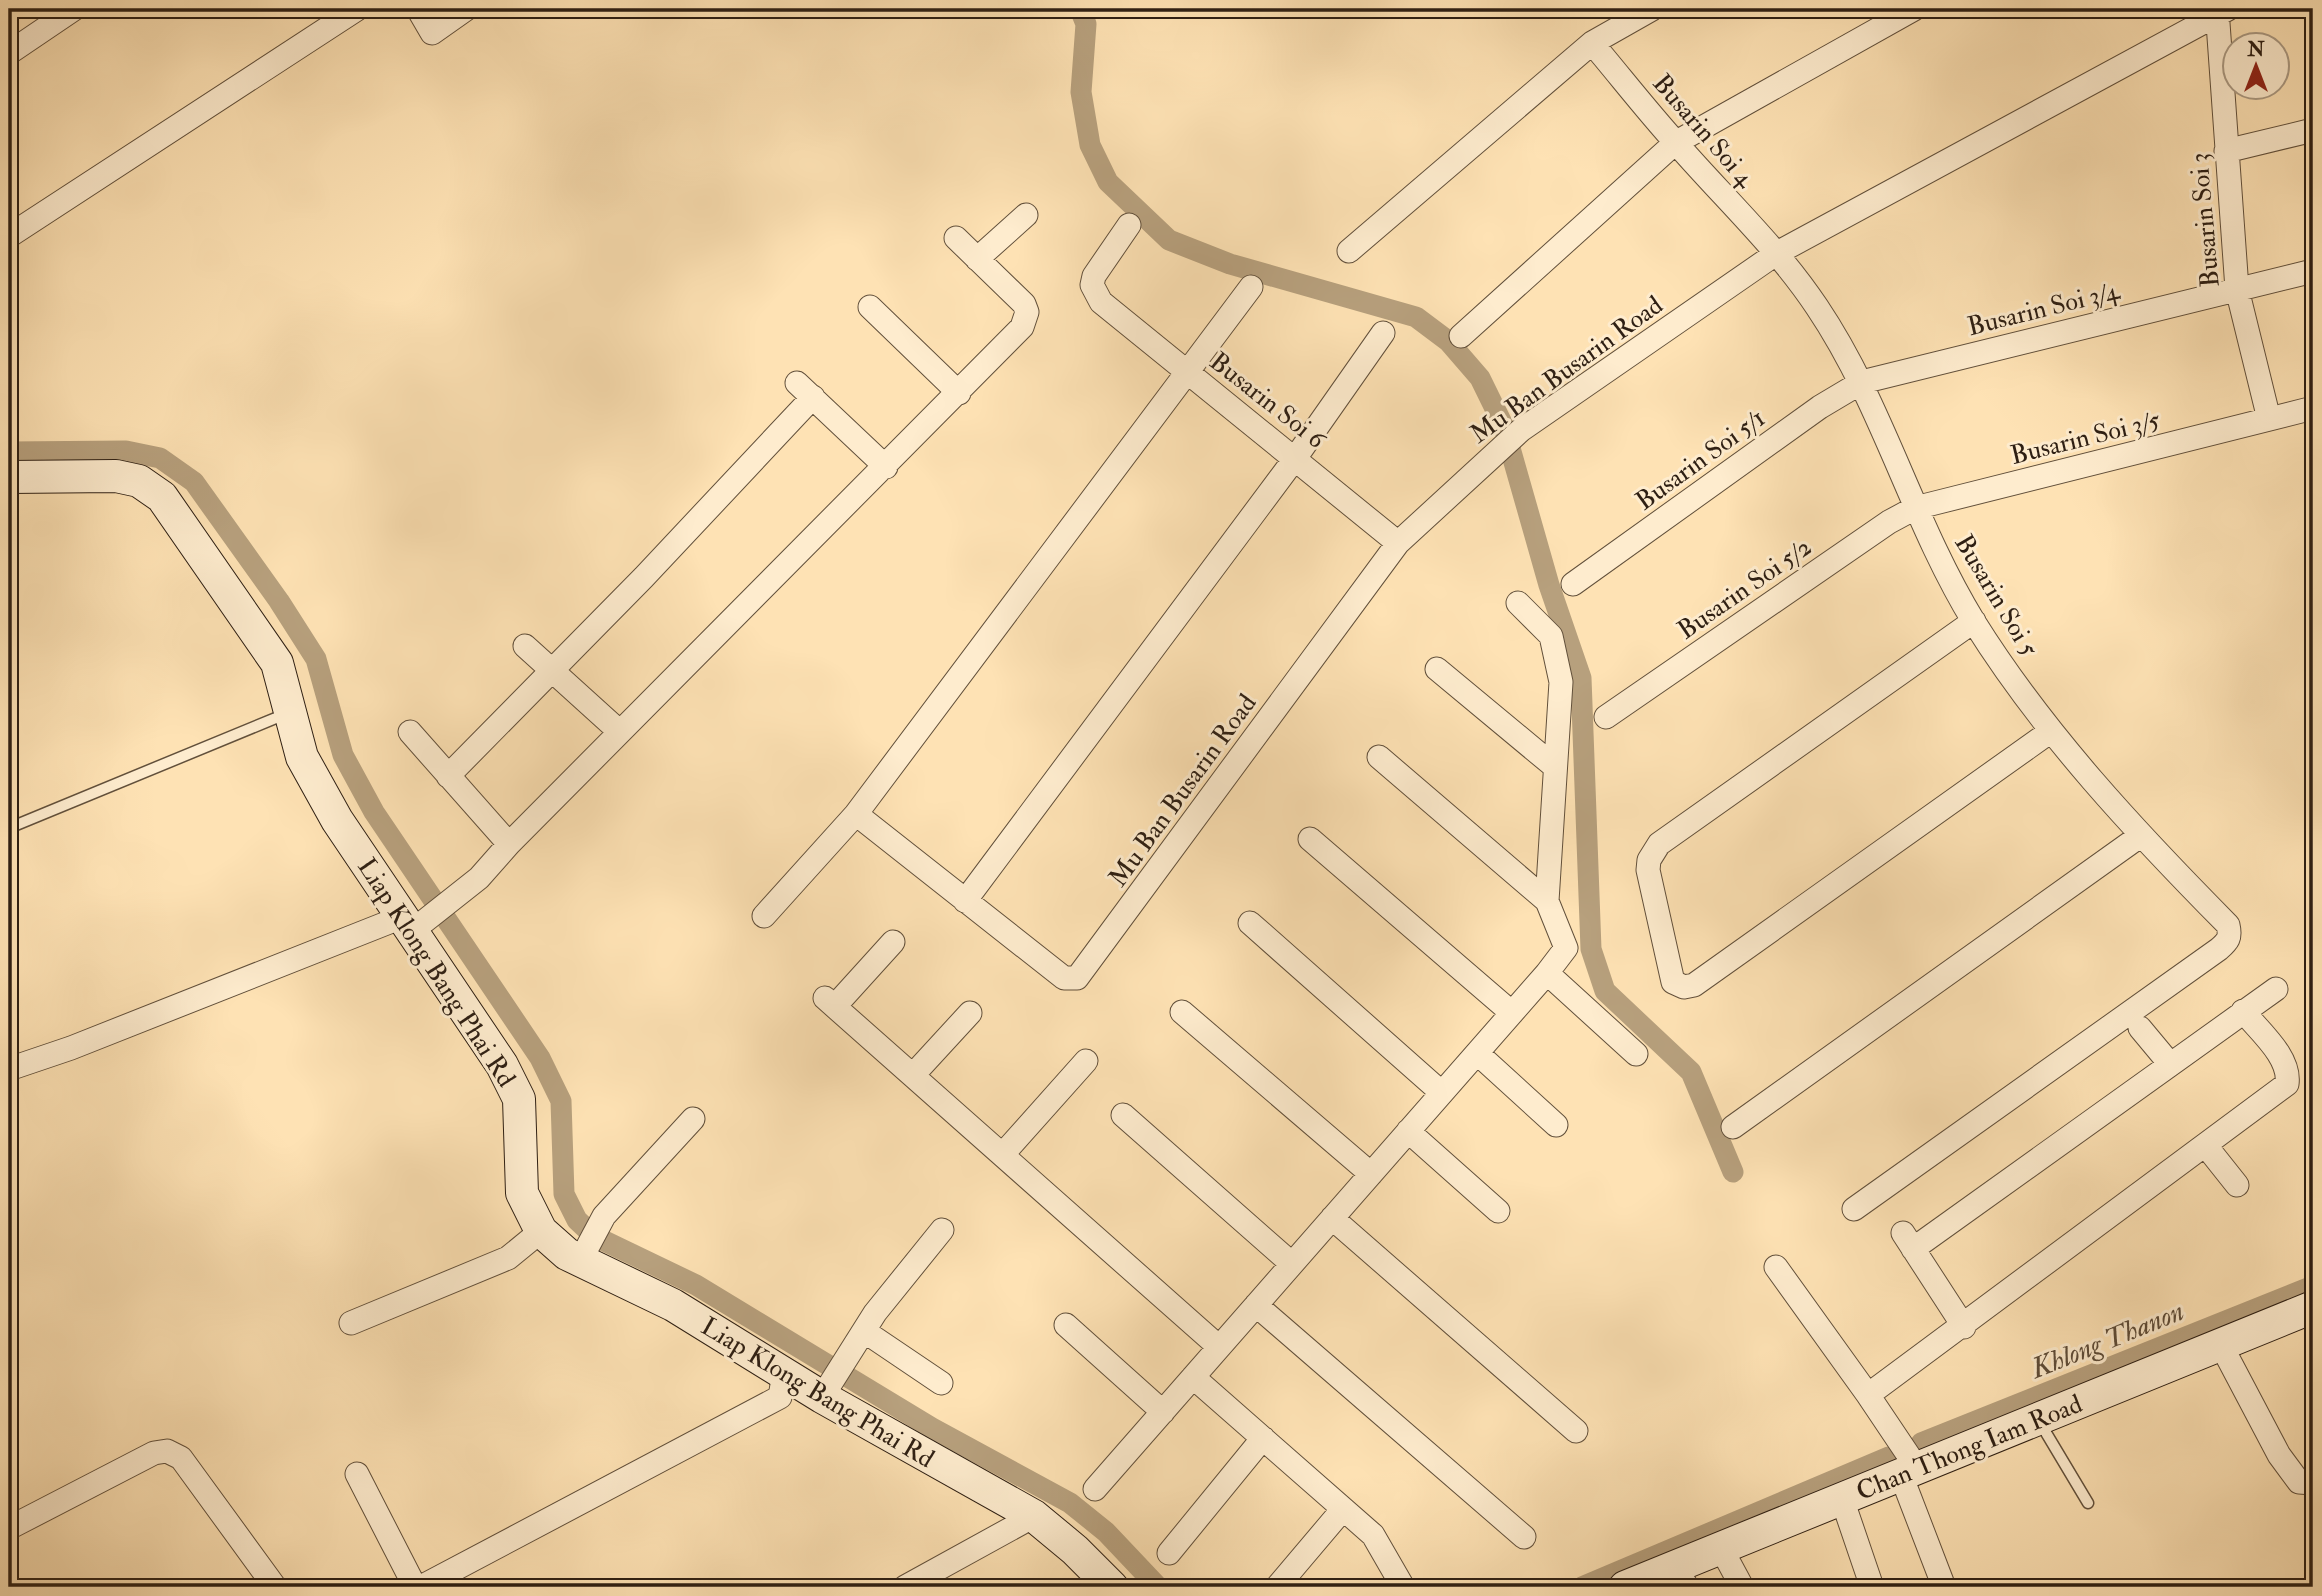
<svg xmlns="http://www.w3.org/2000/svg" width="2322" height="1596" viewBox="0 0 2322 1596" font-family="'IM FELL Double Pica',serif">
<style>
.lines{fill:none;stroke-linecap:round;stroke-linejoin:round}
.canal{stroke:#b7a07d;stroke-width:21}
.lane-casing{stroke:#62503b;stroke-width:13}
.street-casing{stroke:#62503b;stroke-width:25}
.secondary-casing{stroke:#2e1f13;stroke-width:34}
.lane{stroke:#feecce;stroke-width:10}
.street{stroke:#feecce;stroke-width:23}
.secondary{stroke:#feecce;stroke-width:32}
.labels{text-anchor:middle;stroke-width:6;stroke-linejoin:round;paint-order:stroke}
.street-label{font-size:26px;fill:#2e1f13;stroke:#feecce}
.water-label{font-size:28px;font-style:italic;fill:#5e4c38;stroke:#feecce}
</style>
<rect width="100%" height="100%" fill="#fee2b4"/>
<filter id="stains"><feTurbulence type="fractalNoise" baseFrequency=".00286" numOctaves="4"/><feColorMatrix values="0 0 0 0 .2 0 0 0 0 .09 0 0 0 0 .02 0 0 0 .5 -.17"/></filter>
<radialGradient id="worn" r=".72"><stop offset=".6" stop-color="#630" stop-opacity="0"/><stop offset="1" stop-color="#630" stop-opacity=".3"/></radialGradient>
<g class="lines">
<path class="canal" d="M 1080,9 L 1086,24 L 1081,92 L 1090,145 L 1108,182 L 1169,240 L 1230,264 L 1416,317 L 1448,341 L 1480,378 L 1504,427 L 1549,585 L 1581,678 L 1591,949 L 1605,991 L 1691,1072 L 1733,1172
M 9,452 L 126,451 L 160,458 L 194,482 L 279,601 L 316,659 L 343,755 L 374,812 L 540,1058 L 561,1101 L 564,1194 L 577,1220 L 594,1236 L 696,1285 L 932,1428 L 1070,1503 L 1106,1532 L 1158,1587
M 1921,1443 L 2313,1286
M 1582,1587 L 1889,1457"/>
<defs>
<path id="lane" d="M 9,828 L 288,713
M 2039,1421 L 2088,1503"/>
<path id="street" d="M 418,9 L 432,33 L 466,9
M 2217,9 L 2237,289 L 2269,419
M 1592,43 C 1620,76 1647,111 1677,144 C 1724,198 1777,247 1817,307 C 1883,405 1912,521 1974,622 C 2044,734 2136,832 2228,925 C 2231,938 2228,941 2219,949 L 1854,1209
M 9,53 L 74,9
M 2226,151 L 2313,130
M 1129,225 L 1094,276 L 1092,285 L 1101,302 L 1398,543
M 9,236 L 357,9
M 1349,251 L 1592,43 L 1652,9
M 977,259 L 1026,215
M 870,307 L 959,393
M 1461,336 L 1675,143 L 1914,9
M 797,383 L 886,467
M 1573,584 L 1820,407 L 1862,382 L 2313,271
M 1518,603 L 1551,636 L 1561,682 L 1547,901 L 1566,948 L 1547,973
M 1974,621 L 1659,844 L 1649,860 L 1648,870 L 1673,982 L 1684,987 L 1694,985 L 2051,731
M 525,646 L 620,732
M 1437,669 L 1555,767
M 1606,717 L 1889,522 L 1915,508 L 2313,408
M 410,732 L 509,844
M 1379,757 L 1547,901
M 448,776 L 644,577 L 813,397
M 856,814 L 1064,978 L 1077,978 L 1398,543 L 1521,430 L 1777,253 L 2228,9
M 1310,839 L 1512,1013
M 965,901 L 1296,457 L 1383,333
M 764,916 L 856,814 L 1251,287
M 1250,923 L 1442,1093
M 412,931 L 479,878 L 509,844 L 1022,327 L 1027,312 L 1024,304 L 956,238
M 825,998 L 1219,1347
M 835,1006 L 893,942
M 1182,1012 L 1371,1174
M 2140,1028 L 2170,1064
M 1477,1053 L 1556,1125
M 9,1069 L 71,1048 L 402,917
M 913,1075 L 970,1013
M 1123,1115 L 1292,1264
M 1733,1127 L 2140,836
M 1408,1131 L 1498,1211
M 2206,1146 L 2237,1185
M 1003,1154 L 1086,1061
M 1332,1218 L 1576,1431
M 1903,1233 L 1964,1327
M 1913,1249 L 2276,989
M 580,1261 L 604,1216 L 693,1119
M 1776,1267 L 1868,1395
M 1256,1305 L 1524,1537
M 351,1323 L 508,1258 L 541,1231
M 1066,1325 L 1163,1412
M 864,1331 L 941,1383
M 2221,1345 L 2279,1455 L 2299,1482 L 2313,1483
M 1193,1377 L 1373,1535 L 1403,1587
M 822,1397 L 875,1313 L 942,1230
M 1917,1468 L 1868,1395 L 2287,1084 C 2291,1057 2259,1031 2243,1011
M 357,1474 L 415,1587
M 1901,1475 L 1944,1587
M 1095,1489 L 1547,973 L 1636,1054
M 1842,1499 L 1872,1587
M 9,1528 L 154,1453 L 167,1451 L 181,1458 L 275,1587
M 1721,1548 L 1742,1587
M 1169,1553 L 1263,1438
M 1676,1567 L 1687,1587
M 421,1587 L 780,1397 L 784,1373
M 905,1587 L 1034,1516
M 1277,1587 L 1343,1509"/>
<path id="secondary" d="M 9,477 L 116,476 L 139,481 L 162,497 L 277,663 L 302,757 L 337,820 L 502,1065 L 519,1099 L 522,1193 L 541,1231 L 567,1254 L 673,1305 L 822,1397 L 1034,1516 L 1075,1550 L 1112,1587
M 1625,1587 L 2313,1307"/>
</defs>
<use href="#lane" class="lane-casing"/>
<use href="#street" class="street-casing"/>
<use href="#secondary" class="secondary-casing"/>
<use href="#lane" class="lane"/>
<use href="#street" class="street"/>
<use href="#secondary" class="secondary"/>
</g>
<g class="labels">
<g class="street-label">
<text transform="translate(1704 130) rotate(49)" y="9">Busarin Soi 4</text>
<text transform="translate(2204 220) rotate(-95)" y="9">Busarin Soi 3</text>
<text transform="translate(2043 308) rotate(-14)" y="9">Busarin Soi 3/4</text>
<text transform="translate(1566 369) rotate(-36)" y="9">Mu Ban Busarin Road</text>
<text transform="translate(1268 400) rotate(38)" y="9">Busarin Soi 6</text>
<text transform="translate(2085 437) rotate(-14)" y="9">Busarin Soi 3/5</text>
<text transform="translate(1700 459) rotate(-36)" y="9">Busarin Soi 5/1</text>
<text transform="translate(1744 588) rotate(-35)" y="9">Busarin Soi 5/2</text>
<text transform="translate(1997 595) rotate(59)" y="9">Busarin Soi 5</text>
<text transform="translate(1182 790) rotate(-54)" y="9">Mu Ban Busarin Road</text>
<text transform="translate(437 972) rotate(57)" y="9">Liap Klong Bang Phai Rd</text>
<text transform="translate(818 1392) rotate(31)" y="9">Liap Klong Bang Phai Rd</text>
<text transform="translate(1969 1447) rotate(-22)" y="9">Chan Thong Iam Road</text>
</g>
<g class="water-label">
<text transform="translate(2107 1339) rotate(-22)" y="10">Khlong Thanon</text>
</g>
</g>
<rect width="2322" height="1596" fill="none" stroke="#fee2b4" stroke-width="35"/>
<rect x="10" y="10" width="2301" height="1575" fill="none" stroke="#2e1f13" stroke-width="3.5"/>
<rect x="18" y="18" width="2287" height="1561" fill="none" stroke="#2e1f13" stroke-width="2"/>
<g transform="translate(2256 66)"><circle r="33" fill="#feecce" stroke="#ab9a83" stroke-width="2"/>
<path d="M0-5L12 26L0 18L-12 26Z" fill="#8f2418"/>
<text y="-10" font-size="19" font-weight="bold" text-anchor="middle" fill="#2e1f13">N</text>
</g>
<rect width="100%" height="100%" filter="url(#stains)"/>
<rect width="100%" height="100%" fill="url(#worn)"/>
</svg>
